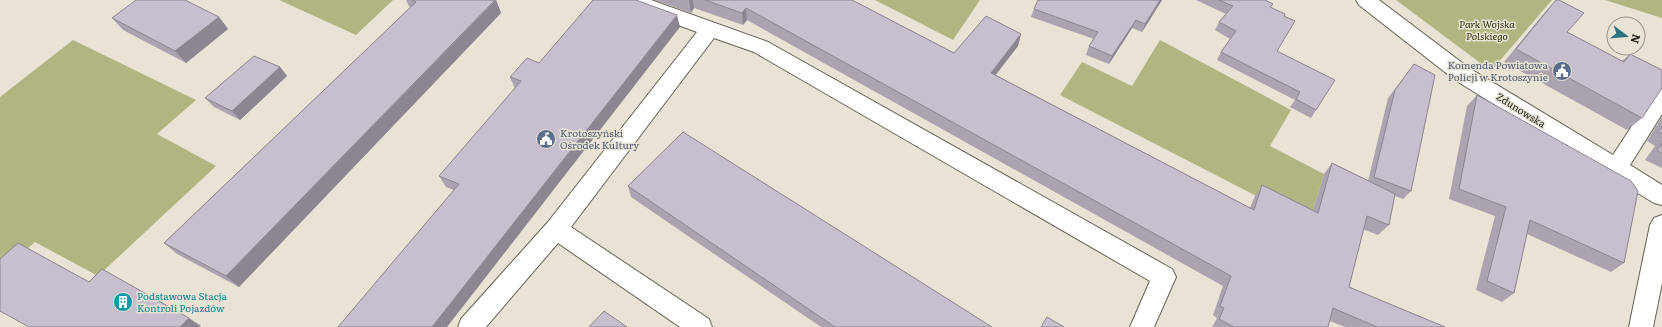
<svg xmlns="http://www.w3.org/2000/svg" width="1662" height="327" viewBox="0 0 1662 327" font-family="Literata,serif">
<style>
.green{fill:#b0b581}
.lines{fill:none;stroke-linecap:round;stroke-linejoin:round}
.minor-casing{stroke:#646053;stroke-width:2}
.minor{fill:#fff;fill-rule:evenodd}
.wall{fill:#aba4b0}
.shaded-wall{fill:#8b8690}
.building{fill:#c7bfcd;stroke:#8b8690}
.labels{text-anchor:middle;stroke-width:3;stroke-linejoin:round;paint-order:stroke}
.park-label{font-size:10px;font-style:italic;fill:#2d2f09;stroke:#e8e3d4}
.service-label{font-size:10px;fill:#4e5e75;stroke:#e8e3d4;text-anchor:end}
.street-label{font-size:10px;fill:#23211c;stroke:#e8e3d4}
.culture-label{font-size:10px;fill:#0d838f;stroke:#e8e3d4;text-anchor:start}
</style>
<rect width="100%" height="100%" fill="#e8e3d4"/>
<path class="green" d="M 279,0 L 393,0 L 356,35 Z
M 875,0 L 980,0 L 953,40 Z
M 1396,0 L 1552,0 L 1491,71 Z
M 1605,0 L 1662,0 L 1662,18 Z
M 73,40 L 196,100 L 157,134 L 216,166 L 98,276 L 35,242 L 0,272 L 0,97 Z
M 1160,40 L 1291,110 L 1270,146 L 1324,174 L 1309,223 L 1060,95 L 1082,62 L 1132,86 Z"/>
<g class="lines">
<defs>
<path id="minor" d="M 621,0 L 651,0 L 768,42 L 1172,269 L 1176,277 L 1154,327 L 1130,327 L 1150,281 L 754,52 L 714,38 L 571,227 L 709,319 L 712,327 L 680,327 L 558,243 L 486,327 L 458,327 L 461,319 L 548,222 L 697,32 L 624,5 Z
M 1356,0 L 1379,0 L 1469,68 L 1613,155 L 1655,91 L 1662,89 L 1662,114 L 1630,165 L 1662,185 L 1662,205 L 1654,203 L 1455,80 L 1359,5 Z
M 1662,215 L 1662,283 L 1653,327 L 1629,327 L 1650,225 L 1654,218 Z"/>
</defs>
<use href="#minor" class="minor-casing"/>
<use href="#minor" class="minor"/>
</g>
<path class="wall" d="M 406,0 L 496,0 L 501,13 L 239,287 L 177,254 L 164,243 L 410,8 Z
M 655,0 L 852,0 L 954,53 L 1021,34 L 1018,46 L 996,75 L 1250,208 L 1255,196 L 1262,185 L 1313,210 L 1324,174 L 1332,163 L 1368,181 L 1388,98 L 1414,64 L 1411,191 L 1403,199 L 1395,196 L 1389,225 L 1378,235 L 1363,229 L 1349,287 L 1445,327 L 1345,327 L 1330,321 L 1328,327 L 1212,327 L 1217,318 L 1213,315 L 1223,286 L 747,20 L 743,25 L 694,8 L 691,13 Z
M 1038,0 L 1162,0 L 1142,32 L 1132,28 L 1109,64 L 1086,55 L 1089,46 L 1094,39 L 1031,17 L 1034,9 Z
M 1196,0 L 1265,0 L 1273,4 L 1271,7 L 1284,16 L 1277,51 L 1316,110 L 1311,118 L 1290,107 L 1295,100 L 1217,60 L 1221,52 L 1230,39 L 1215,30 L 1219,22 L 1226,14 Z
M 1556,0 L 1567,32 L 1622,61 L 1630,54 L 1642,118 L 1627,130 L 1504,62 L 1545,12 Z
M 219,17 L 228,29 L 186,63 L 123,30 L 112,18 Z
M 680,27 L 454,190 L 446,187 L 439,176 L 515,89 L 510,77 L 539,63 Z
M 280,67 L 287,76 L 240,120 L 214,107 L 205,98 Z
M 1477,95 L 1624,263 L 1611,272 L 1527,234 L 1514,293 L 1502,302 L 1476,290 L 1495,216 L 1449,199 L 1467,106 Z
M 1662,117 L 1662,168 L 1645,160 L 1655,146 L 1647,141 Z
M 628,186 L 992,327 L 821,327 L 631,197 Z"/>
<path class="shaded-wall" d="M 496,0 L 501,13 L 239,287 L 226,276 Z
M 689,0 L 693,0 L 694,8 L 691,13 Z
M 1160,0 L 1162,0 L 1142,32 L 1145,24 Z
M 746,8 L 747,20 L 743,25 L 742,13 Z
M 677,15 L 680,27 L 447,327 L 432,327 Z
M 219,17 L 228,29 L 186,63 L 175,51 Z
M 1136,20 L 1132,28 L 1109,64 L 1112,56 Z
M 1021,34 L 1018,46 L 988,84 L 991,73 Z
M 280,67 L 287,76 L 240,120 L 232,111 Z
M 189,318 L 201,326 L 200,327 L 180,327 Z"/>
<path class="building" d="M 136,0 L 185,0 L 219,17 L 175,51 L 112,18 Z
M 412,0 L 495,0 L 226,276 L 164,243 L 416,2 Z
M 593,0 L 636,0 L 677,15 L 432,327 L 338,327 L 459,184 L 439,176 L 521,81 L 510,77 L 527,58 L 539,63 Z
M 705,0 L 852,0 L 954,53 L 986,16 L 1021,34 L 991,73 L 1254,210 L 1262,185 L 1318,213 L 1332,163 L 1395,194 L 1389,225 L 1367,216 L 1349,287 L 1445,327 L 1377,327 L 1333,308 L 1328,327 L 1234,327 L 1219,319 L 1224,308 L 1220,306 L 1231,276 L 746,8 L 742,13 Z
M 1038,0 L 1160,0 L 1145,24 L 1136,20 L 1112,56 L 1089,46 L 1098,32 L 1034,9 Z
M 1219,0 L 1265,0 L 1273,4 L 1270,7 L 1285,14 L 1284,16 L 1295,21 L 1277,51 L 1335,80 L 1316,110 L 1296,99 L 1300,92 L 1221,52 L 1236,31 L 1219,22 L 1233,6 Z
M 1556,0 L 1559,0 L 1584,13 L 1567,32 L 1624,62 L 1630,54 L 1662,70 L 1662,88 L 1642,118 L 1516,49 Z
M 254,56 L 280,67 L 232,111 L 205,98 Z
M 1414,64 L 1435,75 L 1411,191 L 1374,177 L 1395,90 Z
M 1477,95 L 1631,181 L 1638,191 L 1624,263 L 1530,220 L 1514,293 L 1487,281 L 1506,207 L 1459,189 Z
M 1662,126 L 1662,134 L 1658,132 Z
M 683,132 L 992,327 L 835,327 L 628,186 Z
M 1662,143 L 1662,153 L 1657,151 Z
M 18,243 L 89,282 L 102,269 L 189,318 L 180,327 L 29,327 L 0,311 L 0,259 Z
M 604,311 L 627,327 L 589,327 Z
M 1047,317 L 1064,327 L 1041,327 Z"/>
<defs>
<symbol id="civic-disc" viewBox="-11 -11 22 22"><circle r="9.5" fill="#5c6f8a" stroke="#e8e3d4"/><path d="M-.6-6.5H3V-4.5H.6V-3L4-1V1h2V6H-6V1h2V-1L-.6-3ZM-1.2 2.5V6h2.4V2.5Z" fill="#fff"/></symbol>
<symbol id="building-disc" viewBox="-11 -11 22 22"><circle r="9.5" fill="#0f9aa8" stroke="#e8e3d4"/><path d="M-4-6H4V6H1V3H-1V6H-4ZM-2.5-4.3h1.7v1.8h-1.7ZM.8-4.3h1.7v1.8H.8ZM-2.5-1h1.7V.8h-1.7ZM.8-1h1.7V.8H.8Z" fill="#fff"/></symbol>
</defs>
<g fill-rule="evenodd">
<use href="#civic-disc" x="1551" y="60" width="22" height="22"/>
<use href="#civic-disc" x="535" y="128" width="22" height="22"/>
<use href="#building-disc" x="112" y="291" width="22" height="22"/>
</g>
<g class="labels">
<g class="park-label">
<text x="1487" y="28">Park Wojska<tspan x="1487" dy="12">Polskiego</tspan></text>
</g>
<g class="service-label">
<text x="1548" y="69">Komenda Powiatowa<tspan x="1548" dy="12">Policji w Krotoszynie</tspan></text>
<text x="560" y="137" text-anchor="start">Krotoszyński<tspan x="560" dy="12">Ośrodek Kultury</tspan></text>
</g>
<g class="street-label">
<text transform="translate(1521 110) rotate(32)" y="4">Zdunowska</text>
</g>
<g class="culture-label">
<text x="137" y="300">Podstawowa Stacja<tspan x="137" dy="12">Kontroli Pojazdów</tspan></text>
</g>
</g>
<g transform="translate(1626 36) rotate(106)"><circle r="19" fill="#e8e3d4" stroke="#99958a"/>
<path d="M0-3L7 15L0 10L-7 15Z" fill="#2c7180"/>
<text y="-6" font-size="11" font-weight="bold" text-anchor="middle" fill="#23211c">N</text>
</g>
</svg>
